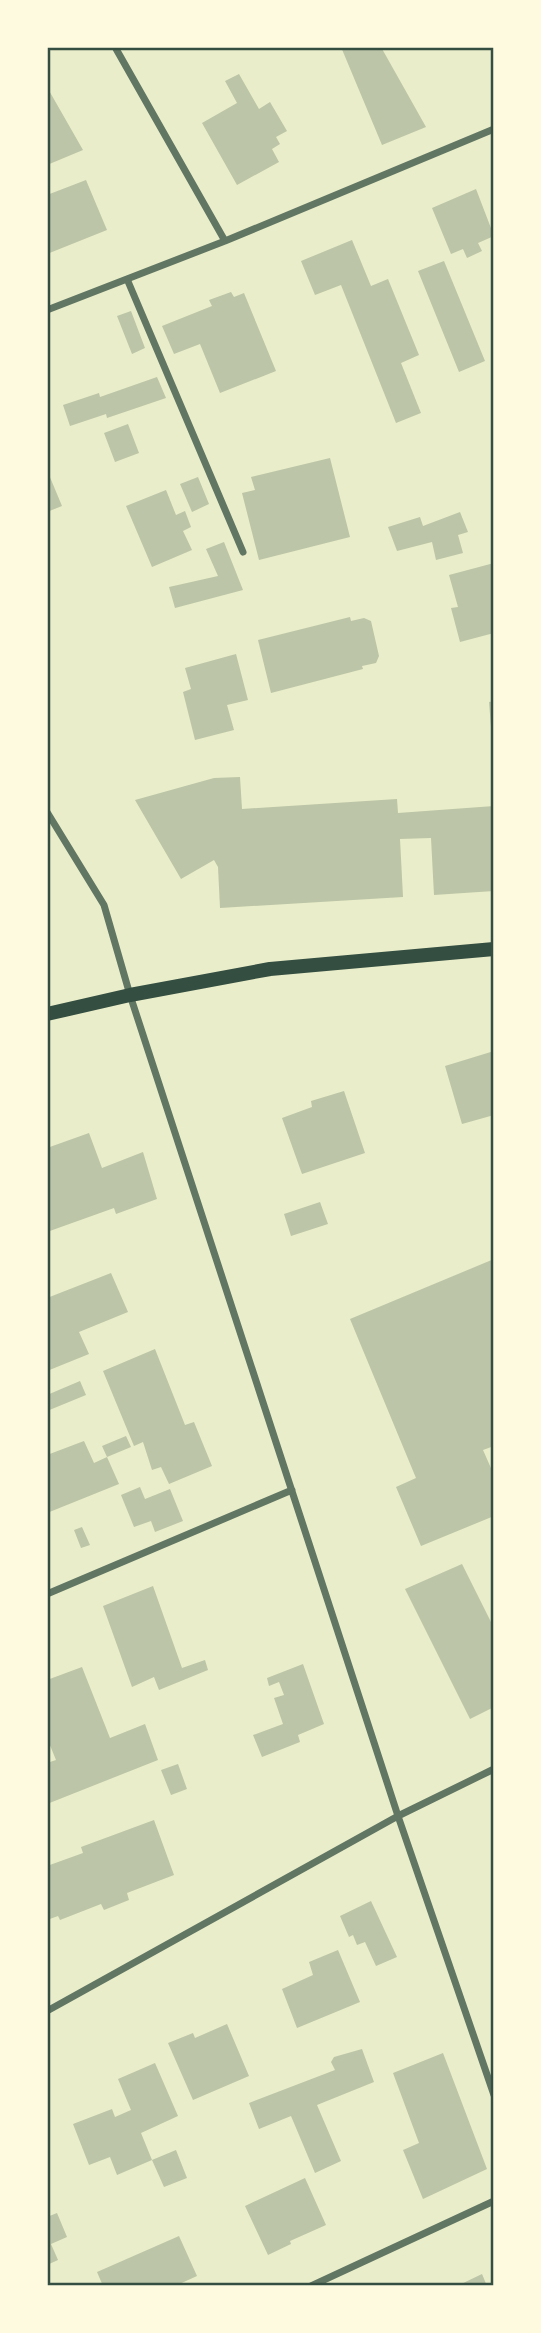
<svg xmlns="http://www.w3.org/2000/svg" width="541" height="2333" viewBox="0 0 541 2333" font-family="'Space Grotesk',sans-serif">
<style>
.building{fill:#bcc5a7}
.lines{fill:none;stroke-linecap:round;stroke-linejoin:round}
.minor{stroke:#617663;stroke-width:7}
.secondary{stroke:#344e41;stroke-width:14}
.neatline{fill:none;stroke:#344e41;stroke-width:2.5}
</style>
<rect width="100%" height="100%" fill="#e9edc9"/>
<path class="building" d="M 341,47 L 381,47 L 426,127 L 382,145 Z
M 239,74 L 259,109 L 270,102 L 287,131 L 276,137 L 280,144 L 272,149 L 279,162 L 237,185 L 202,123 L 237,103 L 225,81 Z
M 47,87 L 83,150 L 47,165 Z
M 86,180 L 107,230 L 47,254 L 47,195 Z
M 476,189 L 494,236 L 478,243 L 482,251 L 467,258 L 463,249 L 451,254 L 432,208 Z
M 352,240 L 371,286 L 388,279 L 419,355 L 401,363 L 421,413 L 396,423 L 341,285 L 315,295 L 301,261 Z
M 444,261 L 485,361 L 459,372 L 418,271 Z
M 231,292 L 234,297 L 244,293 L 276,371 L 220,393 L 200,344 L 174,354 L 162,326 L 212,306 L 209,300 Z
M 131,311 L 145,348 L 132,354 L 117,316 Z
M 157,377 L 166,398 L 107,418 L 106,414 L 70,426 L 63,405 L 99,393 L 100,397 Z
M 128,424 L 139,453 L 115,462 L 104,433 Z
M 330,458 L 350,537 L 259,560 L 242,493 L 255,490 L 251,477 Z
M 47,470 L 62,506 L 47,512 Z
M 198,477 L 209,504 L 192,512 L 180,484 Z
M 166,490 L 176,515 L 185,511 L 191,527 L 183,531 L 192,550 L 152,567 L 126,506 Z
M 460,512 L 468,532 L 458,535 L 463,553 L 436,560 L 432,542 L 397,551 L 388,527 L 420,517 L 423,526 Z
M 224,542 L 243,590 L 175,608 L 169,587 L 218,576 L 206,549 Z
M 494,563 L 494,633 L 460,642 L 451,608 L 458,607 L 449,575 Z
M 350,617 L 351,621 L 364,618 L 371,621 L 379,656 L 376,663 L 362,666 L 363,669 L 271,693 L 258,640 Z
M 236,654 L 248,700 L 227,705 L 234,730 L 195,740 L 183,692 L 191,689 L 185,668 Z
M 494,701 L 494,740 L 492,740 L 489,702 Z
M 240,777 L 242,809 L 397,799 L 398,813 L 494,806 L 494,891 L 434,895 L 431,838 L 400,839 L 403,897 L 220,908 L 218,867 L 214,860 L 181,879 L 135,800 L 214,778 Z
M 494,1051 L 494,1115 L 462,1124 L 445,1066 Z
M 344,1091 L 365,1153 L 302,1174 L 282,1118 L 312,1107 L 311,1101 Z
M 89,1133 L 102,1168 L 143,1152 L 157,1199 L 116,1214 L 114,1208 L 47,1232 L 47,1148 Z
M 320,1202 L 328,1224 L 291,1236 L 284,1214 Z
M 494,1259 L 494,1446 L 483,1450 L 494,1475 L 494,1516 L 421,1546 L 396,1487 L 416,1478 L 350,1319 Z
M 111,1273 L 128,1312 L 79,1332 L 89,1354 L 47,1371 L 47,1298 Z
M 155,1349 L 185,1425 L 194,1422 L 212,1466 L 169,1484 L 161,1467 L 152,1470 L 143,1442 L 134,1446 L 103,1371 Z
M 80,1381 L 86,1395 L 47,1411 L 47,1395 Z
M 126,1436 L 131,1447 L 107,1457 L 102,1446 Z
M 84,1441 L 94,1463 L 107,1457 L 119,1484 L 47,1513 L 47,1455 Z
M 140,1487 L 145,1499 L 170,1489 L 183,1521 L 155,1532 L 151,1521 L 134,1527 L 121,1495 Z
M 82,1527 L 90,1545 L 81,1548 L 74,1530 Z
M 462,1564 L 494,1628 L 494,1707 L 470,1719 L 405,1589 Z
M 153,1586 L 182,1668 L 205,1660 L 208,1670 L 159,1690 L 154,1677 L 132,1687 L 103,1606 Z
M 303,1664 L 324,1724 L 298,1735 L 300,1742 L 262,1757 L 253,1735 L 283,1724 L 274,1698 L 284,1695 L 279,1682 L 269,1686 L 267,1678 Z
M 82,1667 L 110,1738 L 145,1724 L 158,1760 L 47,1804 L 47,1763 L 56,1760 L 47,1738 L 47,1680 Z
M 178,1764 L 187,1789 L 171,1795 L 161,1770 Z
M 154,1820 L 174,1875 L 127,1893 L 129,1900 L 104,1910 L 101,1904 L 60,1920 L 58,1916 L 47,1920 L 47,1866 L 83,1853 L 81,1847 Z
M 371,1901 L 397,1957 L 376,1966 L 365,1942 L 357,1945 L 353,1935 L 349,1937 L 340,1916 Z
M 338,1950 L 360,2002 L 297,2028 L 282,1989 L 313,1975 L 309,1962 Z
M 227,2024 L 249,2076 L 193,2100 L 168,2043 L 193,2033 L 195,2038 Z
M 362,2049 L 374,2082 L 317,2105 L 341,2161 L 315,2173 L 291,2116 L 259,2129 L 249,2103 L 335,2070 L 331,2062 L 334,2057 Z
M 443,2053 L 487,2169 L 423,2199 L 403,2150 L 419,2143 L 393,2073 Z
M 155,2063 L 178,2116 L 141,2133 L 152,2160 L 117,2175 L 110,2157 L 89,2165 L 73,2124 L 112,2109 L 115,2117 L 131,2110 L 118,2079 Z
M 176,2150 L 187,2178 L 164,2187 L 152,2160 Z
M 305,2178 L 326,2225 L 290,2241 L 291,2244 L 268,2255 L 245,2206 Z
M 57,2213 L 67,2237 L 51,2244 L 58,2260 L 47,2265 L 47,2217 Z
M 179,2236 L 197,2276 L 175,2286 L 103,2286 L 97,2272 Z
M 482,2274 L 487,2286 L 457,2286 Z"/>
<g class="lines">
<path class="minor" d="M 115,47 L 225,241
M 127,279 L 243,552
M 47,310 L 225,241 L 494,129
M 47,812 L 104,905 L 130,995 L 398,1816 L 494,2095
M 47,1594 L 292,1490
M 47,2011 L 398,1816 L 494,1769
M 311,2286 L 494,2201"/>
<path class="secondary" d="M 47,1014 L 130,995 L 270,969 L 494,949"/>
</g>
<rect width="541" height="2333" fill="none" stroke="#fefae0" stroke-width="98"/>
<rect x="49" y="49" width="443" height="2235" class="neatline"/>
</svg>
